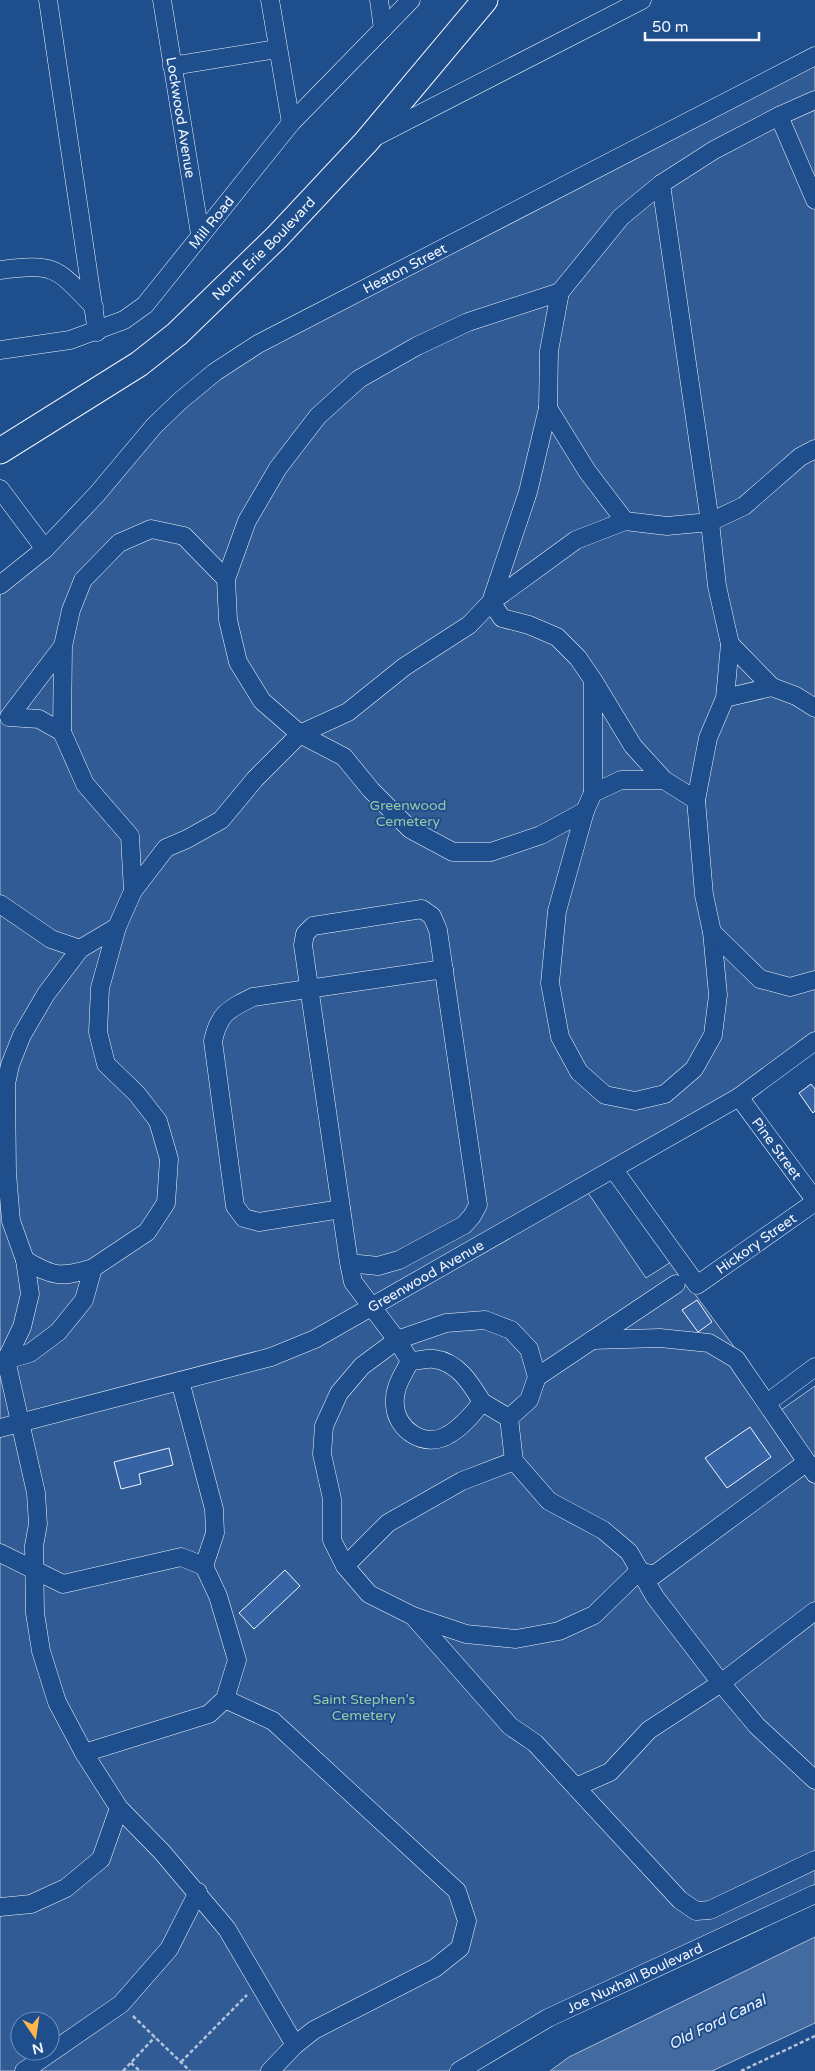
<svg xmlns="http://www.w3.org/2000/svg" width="815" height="2071" viewBox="0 0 815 2071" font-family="'Varela Round',sans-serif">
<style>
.built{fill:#305b95;stroke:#a8bbd7;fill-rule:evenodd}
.water{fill:#446ba0;stroke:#a8bbd7}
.building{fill:#3563a3;stroke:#f2f6ff}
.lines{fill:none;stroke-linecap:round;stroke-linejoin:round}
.minor-casing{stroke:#f2f6ff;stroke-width:19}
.highway-casing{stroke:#f2f6ff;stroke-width:27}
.path{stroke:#b3c4dc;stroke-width:2.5;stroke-dasharray:4 2.5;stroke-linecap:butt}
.minor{stroke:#1f4e8c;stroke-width:18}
.highway{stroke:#1f4e8c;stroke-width:25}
.labels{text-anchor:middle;stroke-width:4;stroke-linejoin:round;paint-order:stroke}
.street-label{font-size:14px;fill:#f2f6ff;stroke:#1f4e8c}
.park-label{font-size:14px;fill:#97c8a6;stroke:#1f4e8c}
.water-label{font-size:15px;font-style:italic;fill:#f2f6ff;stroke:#1f4e8c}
</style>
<rect width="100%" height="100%" fill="#1f4e8c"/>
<path class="built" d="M 815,56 L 815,1041 L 584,1187 L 646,1278 L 671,1262 L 781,1410 L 815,1386 L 815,1894 L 459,2071 L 0,2071 L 0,585 L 215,372 ZM 20,2021 L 50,2021 L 50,2051 L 20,2051 Z"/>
<path class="water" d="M 815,1937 L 815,2023 L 712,2071 L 550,2071 L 569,2057 Z"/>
<path class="building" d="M 811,1084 L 815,1089 L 815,1111 L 813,1113 L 799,1093 Z
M 697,1300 L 712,1322 L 698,1332 L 682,1310 Z
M 750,1427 L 771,1457 L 727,1488 L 705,1458 Z
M 169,1448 L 173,1465 L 139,1474 L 141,1484 L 121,1489 L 114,1462 Z
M 285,1570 L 300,1586 L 254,1629 L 239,1613 Z"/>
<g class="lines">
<defs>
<g id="minor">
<path d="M 48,0 L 97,332"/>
<path id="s1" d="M 162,0 L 200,234"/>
<path d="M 270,0 L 291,123"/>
<path d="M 379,0 L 383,29"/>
<path d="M 172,66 L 277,49"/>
<path d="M 779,116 L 815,200"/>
<path d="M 373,138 L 642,0"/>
<path d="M 661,184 L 710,522 L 717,586 L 730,644"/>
<path d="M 0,270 C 55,263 56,267 94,307"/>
<path d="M 560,292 L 468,322 L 417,346 L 359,379 L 318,416 L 278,468 L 247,521 L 226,579 L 228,620 L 238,662 L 262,701 L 300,734 L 344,757 L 371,790 L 410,829 L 453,852 L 491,852 L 541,835 L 585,811"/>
<path id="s2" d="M 0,350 L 70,340 L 124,320 L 145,305 L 291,123 L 411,0"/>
<path d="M 548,408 L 587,471 L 625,521 L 667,526 L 710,522 L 744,506 L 800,457 L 815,449"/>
<path d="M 0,489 L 45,549"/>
<path id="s3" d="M 0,585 L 45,549 L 97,494 L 154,426 L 180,401 L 215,372 L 258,344 L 815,56"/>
<path d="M 63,646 L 9,717 L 39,719 L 62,732 L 63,646 L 71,610 L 83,580 L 119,543 L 151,529 L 184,536 L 226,579"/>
<path d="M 593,680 L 633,746 L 664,780 L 621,780 L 593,793 L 593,680 L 578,658 L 557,637 L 529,625 L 502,618 L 491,602 L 576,540 L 625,521"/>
<path d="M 772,687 L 796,696 L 815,708"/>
<path d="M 62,732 L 85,784 L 130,836 L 133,891"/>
<path d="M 664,780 L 696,800 L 708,738 L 725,698 L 772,687 L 730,644 L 725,698"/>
<path d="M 593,793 L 585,811 L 557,911 L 550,983 L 560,1037 L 579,1072 L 605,1095 L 635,1101 L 665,1094 L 694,1069 L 713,1035 L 718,995 L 712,932 L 704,895 L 696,800"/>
<path d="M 0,904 L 51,939 L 80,949"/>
<path d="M 712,932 L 760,979 L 790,987 L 815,980"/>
<path id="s4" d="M 739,1097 L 815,1200"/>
<path id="s5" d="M 614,1170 L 697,1285 L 815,1202"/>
<path d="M 341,1209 L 259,1222 L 244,1218 L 235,1206 L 213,1041 C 219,1013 229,1009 253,997 L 444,969"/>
<path d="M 349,1263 L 378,1266 L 399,1260 L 464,1225 L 472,1216 L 478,1205 L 438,930 L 432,916 L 422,909 L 313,926 L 305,934 L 303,945 L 349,1263 L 353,1282 L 397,1340 L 410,1361 C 403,1375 393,1388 395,1405 C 396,1430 425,1449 448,1435 C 462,1427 472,1415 482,1402 C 471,1384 458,1362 434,1359 C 427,1358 418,1361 410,1361"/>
<path d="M 93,1268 L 147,1232 L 166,1203 L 169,1159 L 158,1121 L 137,1094 L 106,1064 L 98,1032 L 100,988 L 117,927"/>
<path d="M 592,1340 L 660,1338 L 709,1343 L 736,1359 L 815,1474"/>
<path d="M 0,1360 L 6,1360 L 30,1353 L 58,1332 L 84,1300 L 93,1268 C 60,1278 54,1277 25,1260"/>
<path d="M 537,1377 L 676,1284"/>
<path d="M 180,1381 L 214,1509 L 215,1533 L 204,1566"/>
<path d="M 775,1397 L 815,1367"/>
<path d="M 482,1402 L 509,1418 L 529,1400 L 537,1377 L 529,1349 L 511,1330 L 485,1320 L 446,1323 L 397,1340 L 362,1366 L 339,1393 L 324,1426 L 322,1454 L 332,1499 L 332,1540 L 345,1566 L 388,1523 L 462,1481 L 514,1461 L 509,1418"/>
<path id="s6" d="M 0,1428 L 271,1357 L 315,1339 L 739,1097 L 815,1041"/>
<path d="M 514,1461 L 549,1501 L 603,1530 L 629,1552 L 655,1597 L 721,1683 L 757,1726 L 815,1780"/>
<path d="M 0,1553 L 63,1584 L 181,1557 L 204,1566 L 218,1596 L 237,1660 L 225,1699 L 209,1714 L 84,1753"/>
<path d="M 345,1566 L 369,1594 L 413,1616 L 510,1726 L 535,1743 L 680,1900 L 696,1911 L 710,1910 L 815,1860"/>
<path d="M 413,1616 L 466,1634 L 516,1639 L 559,1631 L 594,1615 L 639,1571 L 654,1575 L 807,1462"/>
<path d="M 225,1699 L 273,1721 L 457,1891 L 467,1921 L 460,1948 L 435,1968 L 314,2030 L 295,2045 L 270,2071"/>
<path d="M 576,1787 L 610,1772 L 649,1730 L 721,1683 L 815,1611"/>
<path d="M 0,1907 L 31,1904 L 66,1888 L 101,1859 L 119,1808"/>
<path d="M 295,2045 L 227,1929 L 162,1852 L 119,1808 L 84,1753 L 57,1702 L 41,1651 L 35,1613 L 34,1546 L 38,1524 L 36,1493 L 6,1360 L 22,1327 L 30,1294 L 25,1260 L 11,1221 L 7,1173 L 6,1084 L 10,1065 L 22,1035 L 46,994 L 80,949 L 117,927 L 133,891 L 166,848 L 187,839 L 221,820 L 255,779 L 300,734 L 348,712 L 404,667 L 469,625 L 491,602 L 528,492 L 548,408 L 549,351 L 560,292 L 621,217 L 661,184 L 714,150 L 779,116 L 815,100"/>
<path d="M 24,2071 L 121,2004 L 169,1949 L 198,1892"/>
<path id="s7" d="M 459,2071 L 548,2018 L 815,1894"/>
</g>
<g id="highway">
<path id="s8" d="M 0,451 L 139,364 L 177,334 L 277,237 L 366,142 L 485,0"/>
</g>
</defs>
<use href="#minor" class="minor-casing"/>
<use href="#highway" class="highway-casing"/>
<path class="path" d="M 133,2016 L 190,2071
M 181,2062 L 247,1995
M 131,2063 L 140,2071
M 123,2071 L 155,2037
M 741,2071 L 815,2036"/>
<use href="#minor" class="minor"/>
<use href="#highway" class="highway"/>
</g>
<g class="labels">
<g class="street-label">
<text dy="5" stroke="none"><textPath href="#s1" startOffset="119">Lockwood Avenue</textPath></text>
<text dy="5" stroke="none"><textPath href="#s2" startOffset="260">Mill Road</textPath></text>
<text dy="5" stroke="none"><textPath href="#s8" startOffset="334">North Erie Boulevard</textPath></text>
<text dy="5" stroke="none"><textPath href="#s3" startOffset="520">Heaton Street</textPath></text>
<text dy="5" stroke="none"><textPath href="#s4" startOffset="64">Pine Street</textPath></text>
<text dy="5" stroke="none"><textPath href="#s5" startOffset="214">Hickory Street</textPath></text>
<text dy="5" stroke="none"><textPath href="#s6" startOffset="455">Greenwood Avenue</textPath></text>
<text dy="5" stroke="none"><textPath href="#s7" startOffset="199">Joe Nuxhall Boulevard</textPath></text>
</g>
<g class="park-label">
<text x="408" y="810">Greenwood<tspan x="408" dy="16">Cemetery</tspan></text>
<text x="364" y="1704">Saint Stephen’s<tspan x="364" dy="16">Cemetery</tspan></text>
</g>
<g class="water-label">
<text transform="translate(717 2022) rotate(-26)" y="5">Old Ford Canal</text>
</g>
</g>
<g transform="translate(35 2036) rotate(167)"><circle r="24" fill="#1f4e8c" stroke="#7391ba"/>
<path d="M0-4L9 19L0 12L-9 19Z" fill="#ffb74d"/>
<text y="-8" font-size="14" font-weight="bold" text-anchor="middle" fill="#f2f6ff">N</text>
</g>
<path d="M645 32v8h114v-8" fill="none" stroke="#f2f6ff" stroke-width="2.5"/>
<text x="652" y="32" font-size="15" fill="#f2f6ff" stroke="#1f4e8c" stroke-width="4" paint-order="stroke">50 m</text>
</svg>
